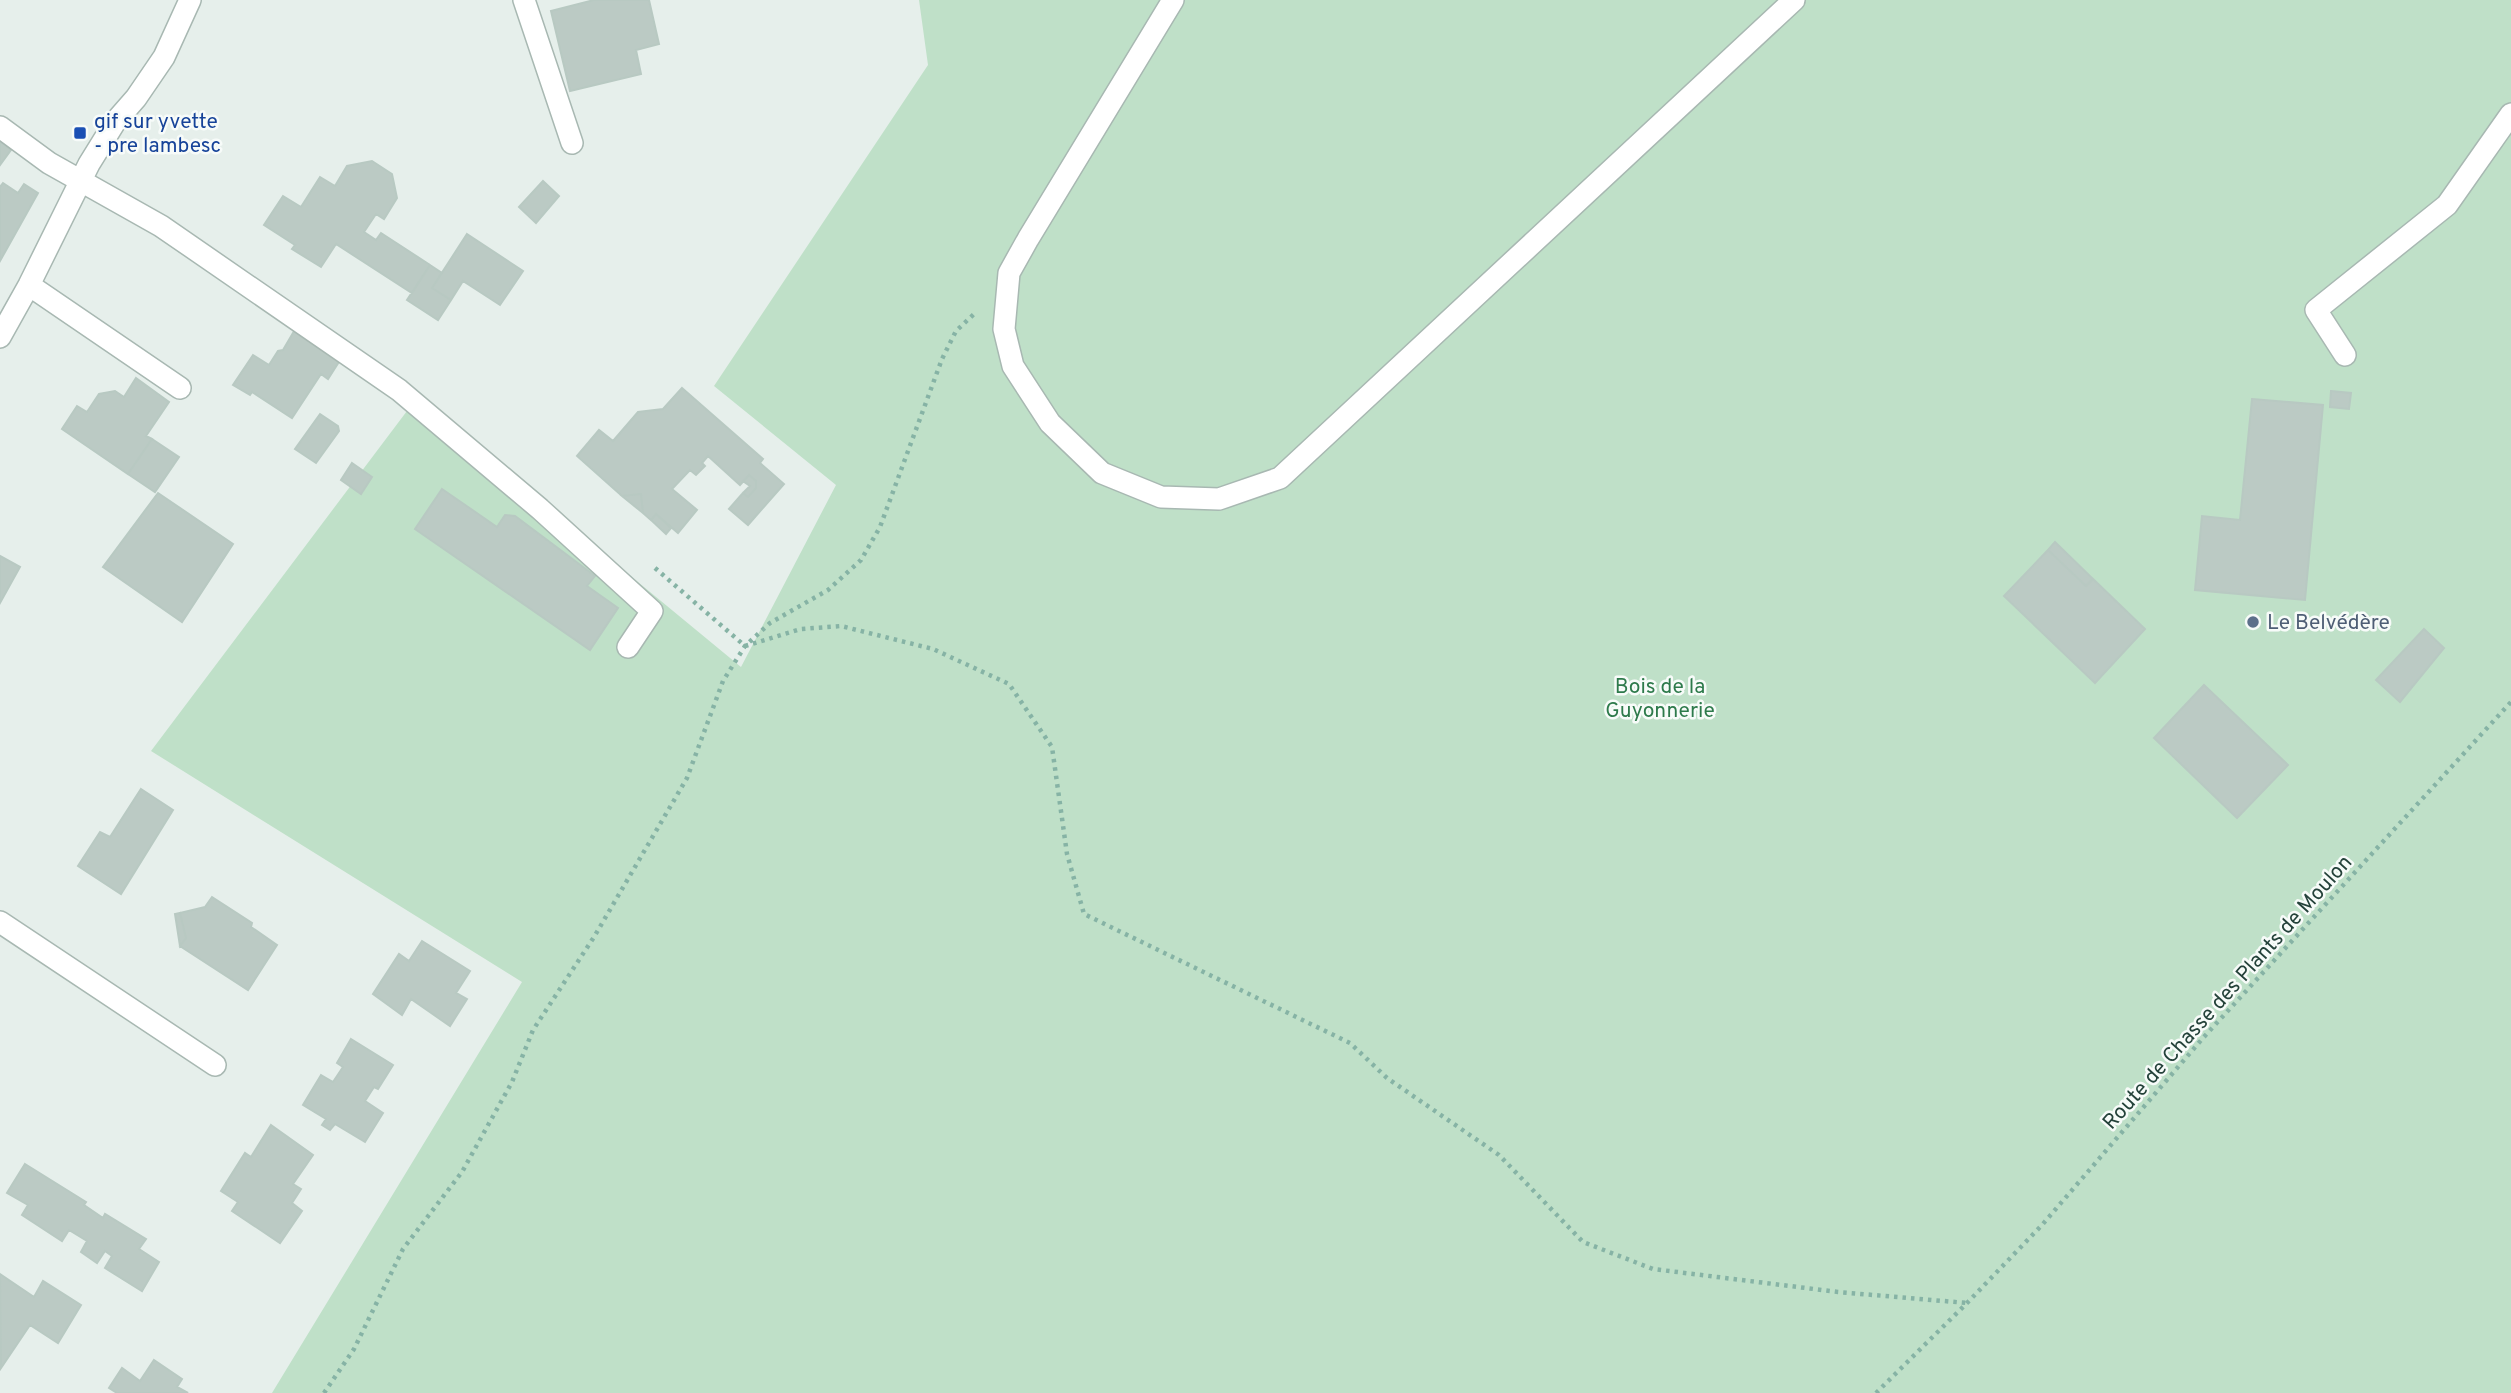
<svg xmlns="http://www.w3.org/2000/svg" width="2511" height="1393" viewBox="0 0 2511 1393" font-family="Overpass,sans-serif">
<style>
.green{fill:#bfe0c8}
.building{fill:#bbcac4;stroke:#b8c9c2;stroke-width:2}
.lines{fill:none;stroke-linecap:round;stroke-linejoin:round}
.minor-casing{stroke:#a8b8b2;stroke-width:24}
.path{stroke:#86b3a5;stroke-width:4.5;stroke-dasharray:3.5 5;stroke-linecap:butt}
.minor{stroke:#fff;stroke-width:21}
.transit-dot{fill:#1a4fb4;stroke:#f7fbf9;stroke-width:2.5}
.service-dot{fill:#5c6f8a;stroke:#f7fbf9;stroke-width:2.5}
.labels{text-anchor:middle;stroke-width:5;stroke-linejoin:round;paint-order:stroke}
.transit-label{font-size:21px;fill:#164399;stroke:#f7fbf9;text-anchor:start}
.service-label{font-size:21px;fill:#4e5e75;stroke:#f7fbf9;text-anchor:start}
.park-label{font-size:21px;fill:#2d7a4b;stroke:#f7fbf9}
.street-label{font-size:21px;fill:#24423a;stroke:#f7fbf9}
</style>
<rect width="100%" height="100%" fill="#e6efeb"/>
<path class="green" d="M 919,0 L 2511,0 L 2511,1393 L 272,1393 L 522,982 L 151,751 L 416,399 L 741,667 L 836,485 L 714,386 L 928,65 Z"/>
<path class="building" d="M 594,0 L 649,0 L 659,44 L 636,50 L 641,74 L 570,91 L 551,11 Z
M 0,141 L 11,150 L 0,165 Z
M 372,161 L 392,174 L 397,198 L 384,219 L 376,214 L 364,232 L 376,240 L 381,233 L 430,265 L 412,293 L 336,244 L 321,267 L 292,249 L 295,245 L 264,225 L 283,196 L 301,207 L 320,177 L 335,186 L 347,166 Z
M 543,181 L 559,196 L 536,223 L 519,207 Z
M 3,183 L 18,193 L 24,184 L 38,193 L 0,261 L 0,187 Z
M 467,234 L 523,271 L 500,305 L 463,281 L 451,300 L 432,288 Z
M 430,265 L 442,273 L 432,288 L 451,300 L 438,320 L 407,300 Z
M 296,328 L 342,357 L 328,379 L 321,374 L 292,418 L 252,392 L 250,395 L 233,385 L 253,355 L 269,365 L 278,351 L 283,350 Z
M 136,378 L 169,402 L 146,436 L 152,439 L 128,474 L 62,429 L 77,406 L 87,412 L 99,394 L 115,391 L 124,397 Z
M 682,388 L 763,459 L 760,463 L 784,484 L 748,525 L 729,509 L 743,493 L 748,497 L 756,488 L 756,481 L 749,475 L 740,485 L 708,456 L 702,463 L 705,466 L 696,475 L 690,470 L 672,489 L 697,510 L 678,533 L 656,514 L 651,520 L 643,513 L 641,494 L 622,496 L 577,456 L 599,430 L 613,441 L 638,412 L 663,409 Z
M 2331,391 L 2351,393 L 2349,409 L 2330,407 Z
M 2252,399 L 2323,405 L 2305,600 L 2195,590 L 2202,516 L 2240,520 Z
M 320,414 L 338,426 L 339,431 L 316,463 L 295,449 Z
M 152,439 L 179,457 L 155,492 L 128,474 Z
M 352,463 L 372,477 L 361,494 L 341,480 Z
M 749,475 L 756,481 L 756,488 L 748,497 L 743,493 L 750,486 L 743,481 Z
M 442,489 L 497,527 L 505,515 L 515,516 L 595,576 L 587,586 L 618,608 L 590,650 L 415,529 Z
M 158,493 L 233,544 L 182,622 L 103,567 Z
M 641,494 L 643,513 L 622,496 Z
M 656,514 L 671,528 L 666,534 L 651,520 Z
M 2055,542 L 2093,579 L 2086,586 L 2048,550 Z
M 2048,550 L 2086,586 L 2093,579 L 2145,629 L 2095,683 L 2004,596 Z
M 0,556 L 20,567 L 0,603 Z
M 2424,629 L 2444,648 L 2400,702 L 2376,680 Z
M 2204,685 L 2288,765 L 2237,818 L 2154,738 Z
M 141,789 L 173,810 L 121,894 L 78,866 L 100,832 L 110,837 Z
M 212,897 L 252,923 L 251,927 L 277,945 L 248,990 L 180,946 L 186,938 L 180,913 L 205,907 Z
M 180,913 L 186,938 L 180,946 L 175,914 Z
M 422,941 L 470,971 L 456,993 L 467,999 L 450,1026 L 411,999 L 402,1015 L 373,994 L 399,954 L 409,961 Z
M 351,1039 L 393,1065 L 378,1089 L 374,1087 L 365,1101 L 383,1113 L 365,1142 L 335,1124 L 330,1130 L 322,1125 L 326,1119 L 303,1105 L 321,1075 L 333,1082 L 343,1067 L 337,1063 Z
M 271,1125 L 313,1155 L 293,1184 L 301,1189 L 292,1203 L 302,1211 L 280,1243 L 232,1211 L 238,1202 L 221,1191 L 245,1153 L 251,1157 Z
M 25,1164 L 86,1202 L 84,1205 L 103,1218 L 105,1214 L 146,1239 L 139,1249 L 159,1262 L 142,1291 L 105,1268 L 112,1256 L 105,1251 L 97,1263 L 81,1252 L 87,1241 L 69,1230 L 62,1241 L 22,1215 L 28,1205 L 7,1193 Z
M 0,1274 L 34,1297 L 43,1281 L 81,1305 L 58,1343 L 30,1325 L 1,1368 Z
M 154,1360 L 182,1379 L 177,1387 L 188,1393 L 117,1393 L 109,1388 L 122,1368 L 140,1381 Z"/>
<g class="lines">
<defs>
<path id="minor" d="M 524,0 L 572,143
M 1173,0 L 1028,239 L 1009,273 L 1004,329 L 1013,366 L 1050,423 L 1102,473 L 1161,497 L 1219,499 L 1280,478 L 1794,0
M 0,127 L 49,163 L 161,226 L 399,390 L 540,509 L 652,611 L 628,647
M 29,285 L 180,388
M 0,337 L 29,285 L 89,164 L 115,122 L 136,98 L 164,57 L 190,0
M 2345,355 L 2316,310 L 2447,205 L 2511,114
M 0,922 L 215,1065"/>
</defs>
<use href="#minor" class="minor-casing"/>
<path class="path" d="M 655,568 L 745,646 L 801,629 L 841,626 L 933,649 L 1009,684 L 1052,747 L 1067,854 L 1084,914 L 1350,1043 L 1387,1078 L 1499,1155 L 1583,1242 L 1653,1269 L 1838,1292 L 1967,1303
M 324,1393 L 354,1349 L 403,1249 L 462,1172 L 512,1082 L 533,1030 L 594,937 L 687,778 L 723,681 L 745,646 L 770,623 L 828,590 L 861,560 L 880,527 L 942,359 L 956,331 L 974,314
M 1876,1393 L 1967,1303 L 2042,1225 L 2203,1038 L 2511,702"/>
<use href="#minor" class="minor"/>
</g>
<rect class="transit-dot" x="73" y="126" width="14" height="14" rx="3.5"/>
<circle class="service-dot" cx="2253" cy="622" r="7"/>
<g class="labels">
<g class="transit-label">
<text x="94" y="128">gif sur yvette<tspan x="94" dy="24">- pre lambesc</tspan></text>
</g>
<g class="service-label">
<text x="2267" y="629">Le Belvédère</text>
</g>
<g class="park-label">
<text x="1660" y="693">Bois de la<tspan x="1660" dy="24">Guyonnerie</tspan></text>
</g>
<g class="street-label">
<text transform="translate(2227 992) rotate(-48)" y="7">Route de Chasse des Plants de Moulon</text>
</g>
</g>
</svg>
